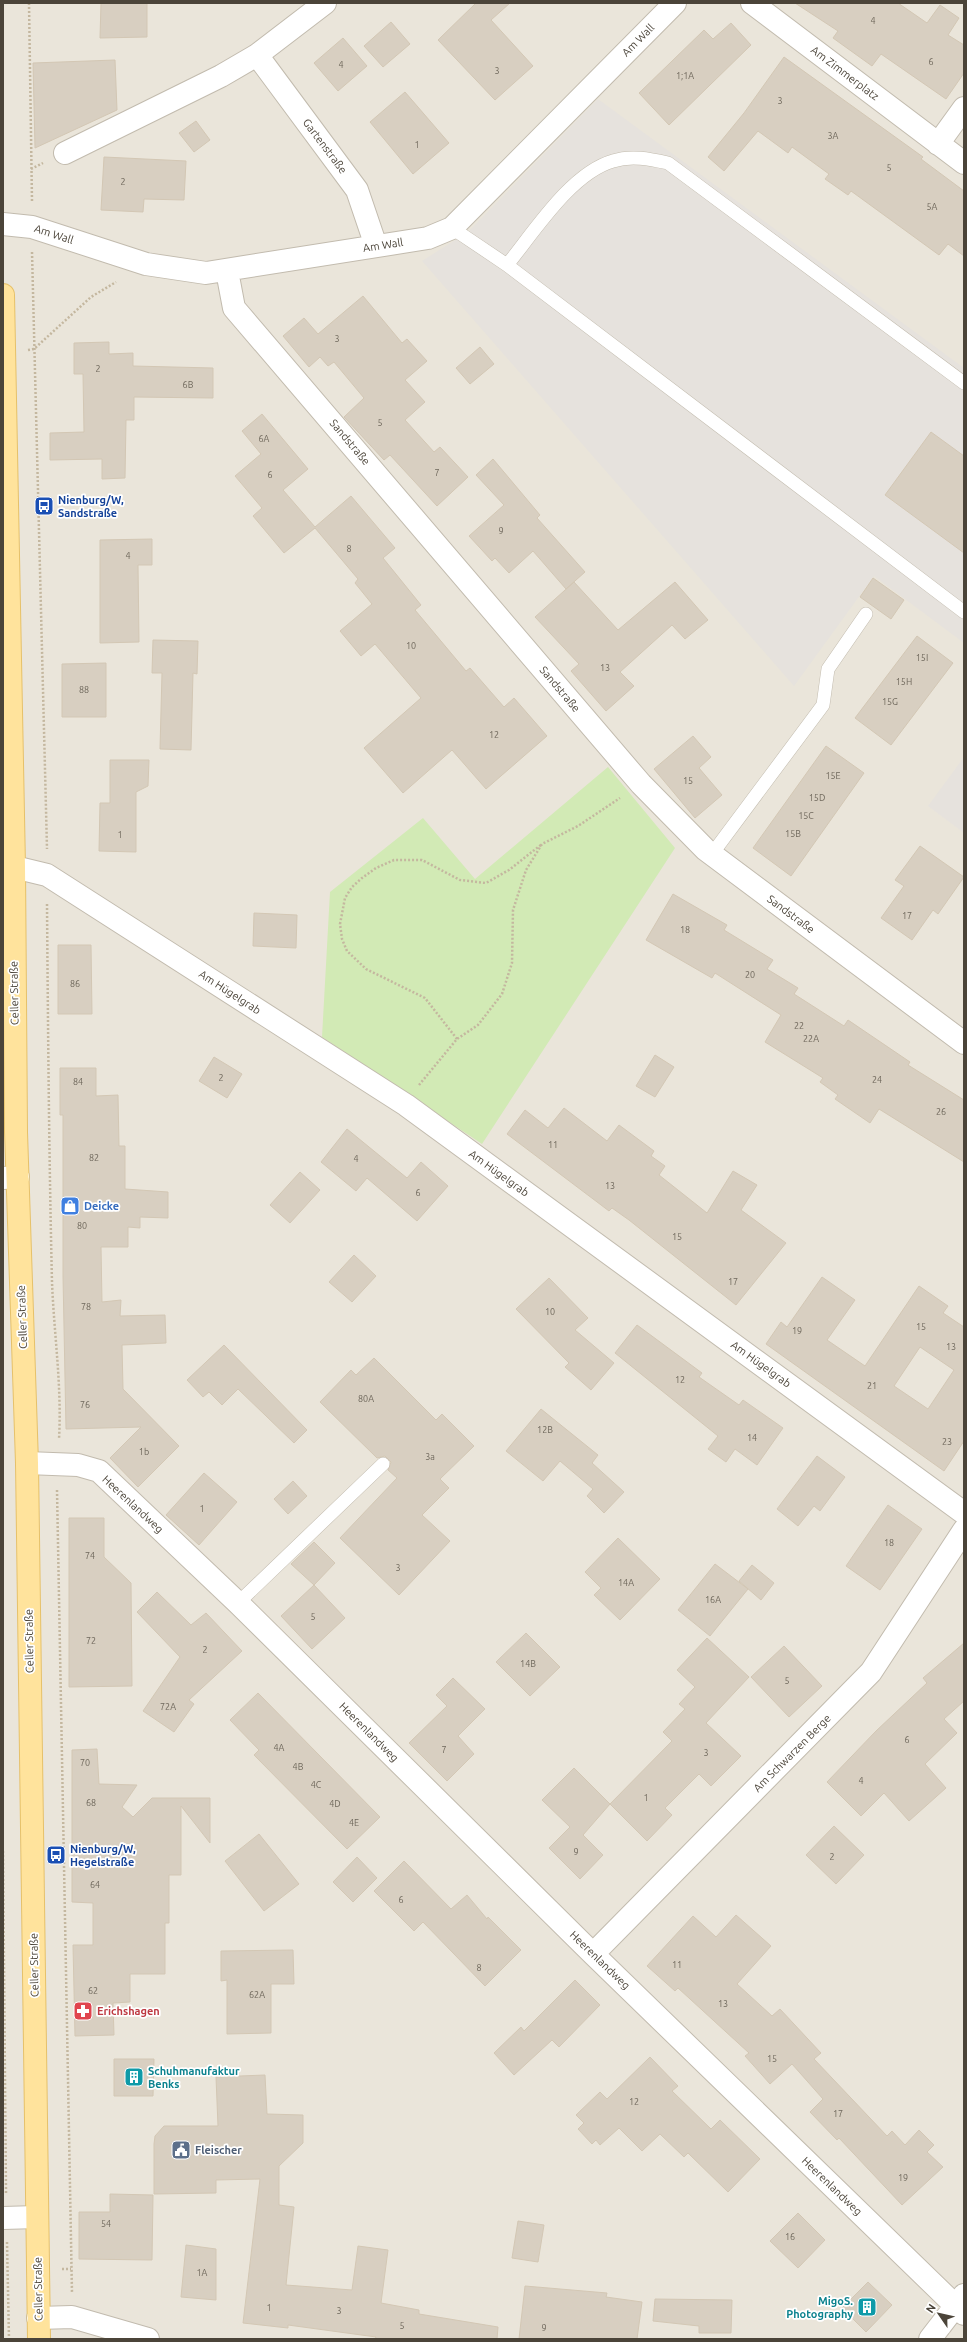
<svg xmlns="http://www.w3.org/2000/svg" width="967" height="2342" viewBox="0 0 967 2342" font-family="Ubuntu,sans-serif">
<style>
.residential{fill:#eae5da}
.industrial{fill:#e6e2dd}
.green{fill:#d2eab5}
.building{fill:#d8cfc1;stroke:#d3c7b4;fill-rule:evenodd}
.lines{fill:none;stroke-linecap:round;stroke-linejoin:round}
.lane-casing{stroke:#c2bbae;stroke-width:14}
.street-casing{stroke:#c2bbae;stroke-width:24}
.primary-casing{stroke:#e6c16a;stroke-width:24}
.path{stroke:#c4b79f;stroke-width:2.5;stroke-dasharray:2 2;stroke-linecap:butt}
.lane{stroke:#fff;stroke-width:13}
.street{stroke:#fff;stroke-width:22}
.primary{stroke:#ffe39c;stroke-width:22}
.labels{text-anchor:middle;stroke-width:3.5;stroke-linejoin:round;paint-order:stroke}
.number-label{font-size:9px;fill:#6e675b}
.street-label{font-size:11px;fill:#4b4439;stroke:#fff}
.transit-label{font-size:11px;font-weight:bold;fill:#164399;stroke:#fff;text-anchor:start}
.shop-label{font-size:11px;font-weight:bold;fill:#366cbe;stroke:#fff;text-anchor:start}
.health-label{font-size:11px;font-weight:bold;fill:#be3a42;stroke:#fff;text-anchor:start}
.culture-label{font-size:11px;font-weight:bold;fill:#0d838f;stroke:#fff;text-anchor:start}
.service-label{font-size:11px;font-weight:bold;fill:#4e5e75;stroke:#fff;text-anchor:start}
</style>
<rect width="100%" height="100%" fill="#f6f3ec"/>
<path class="residential" d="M 3,3 L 964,3 L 964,2339 L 3,2339 Z"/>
<path class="industrial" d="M 598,99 L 964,368 L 964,643 L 874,576 L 794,686 L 422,261 L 468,232 Z
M 964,757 L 964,833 L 928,806 Z"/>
<path class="green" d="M 608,767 L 675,848 L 482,1144 L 322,1037 L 330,892 L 423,818 L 475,879 Z"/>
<path class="building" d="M 101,3 L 147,3 L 147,37 L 100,38 Z
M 476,3 L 510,3 L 491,20 L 533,66 L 495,100 L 438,40 Z
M 795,3 L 898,3 L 927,23 L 940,5 L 959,18 L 948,35 L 964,45 L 964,73 L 946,99 L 881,54 L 872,66 L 833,38 L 838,31 Z
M 391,22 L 410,44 L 383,67 L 364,46 Z
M 731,23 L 751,45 L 669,125 L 639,93 L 704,30 L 713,39 Z
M 343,38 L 367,66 L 338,91 L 314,63 Z
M 784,57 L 923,157 L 921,159 L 964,191 L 964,256 L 948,244 L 939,255 L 851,191 L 848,195 L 825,179 L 829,174 L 792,147 L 788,153 L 758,131 L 724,171 L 708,157 L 744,113 Z
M 115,60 L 117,110 L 35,148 L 33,63 Z
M 405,92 L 449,143 L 413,174 L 370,122 Z
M 196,121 L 210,140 L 194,152 L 179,133 Z
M 104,157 L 186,161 L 184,200 L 144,199 L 143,212 L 101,210 Z
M 363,296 L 402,343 L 407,339 L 427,361 L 405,380 L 425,402 L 405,420 L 434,452 L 440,447 L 468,477 L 437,506 L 390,455 L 384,460 L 344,417 L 364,398 L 334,362 L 328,366 L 320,357 L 309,367 L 283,336 L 304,318 L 318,334 Z
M 109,342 L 109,354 L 133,353 L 133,366 L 213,368 L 213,398 L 134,397 L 134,420 L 126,420 L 125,478 L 102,479 L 102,459 L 50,460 L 50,433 L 84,432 L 83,374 L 74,374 L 74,343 Z
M 480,347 L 494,364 L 470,384 L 456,368 Z
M 262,414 L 308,469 L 283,490 L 315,527 L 351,496 L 395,548 L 383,558 L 421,605 L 415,610 L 466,671 L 470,668 L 504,707 L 514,698 L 547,736 L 486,789 L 452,750 L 403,793 L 364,748 L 421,698 L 375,644 L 361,656 L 340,631 L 372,604 L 355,583 L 358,579 L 315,528 L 284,553 L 253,516 L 262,508 L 235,476 L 261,454 L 242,431 Z
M 931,432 L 964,456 L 964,553 L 885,495 Z
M 493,459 L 540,515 L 537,518 L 585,572 L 566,589 L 533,551 L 509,573 L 495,558 L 492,561 L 469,536 L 504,505 L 476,475 Z
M 152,539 L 152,565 L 138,565 L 139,642 L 100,643 L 100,540 Z
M 873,578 L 904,600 L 891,619 L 860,597 Z
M 574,582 L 618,630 L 675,582 L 708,620 L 685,639 L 672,625 L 620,672 L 634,686 L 606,711 L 571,671 L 579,664 L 535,617 Z
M 917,636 L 953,663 L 891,745 L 855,718 Z
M 153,640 L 198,641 L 197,674 L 193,673 L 191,750 L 160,749 L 162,673 L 152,673 Z
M 106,663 L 106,717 L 62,717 L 62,664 Z
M 693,736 L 711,757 L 699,768 L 722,795 L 695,818 L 654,769 Z
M 826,746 L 864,773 L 791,876 L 753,848 Z
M 110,760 L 149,760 L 148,786 L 136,792 L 136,852 L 99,851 L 100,803 L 110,803 Z
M 920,846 L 964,877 L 938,914 L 933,910 L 912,940 L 881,918 L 904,886 L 895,880 Z
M 673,894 L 727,925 L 724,930 L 773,960 L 767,969 L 798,988 L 794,994 L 844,1026 L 848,1020 L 910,1062 L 908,1065 L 964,1100 L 964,1162 L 879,1109 L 870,1123 L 835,1099 L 838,1095 L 820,1082 L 823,1078 L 765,1042 L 781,1015 L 715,973 L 712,978 L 646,940 Z
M 254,913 L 297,915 L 296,948 L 253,946 Z
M 58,945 L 91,945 L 92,1014 L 58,1014 Z
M 655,1055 L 674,1067 L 655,1097 L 636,1086 Z
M 214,1057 L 242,1074 L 227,1098 L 199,1081 Z
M 60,1068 L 96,1068 L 96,1096 L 118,1095 L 119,1146 L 125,1146 L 125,1189 L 168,1192 L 168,1218 L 140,1217 L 140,1228 L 128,1227 L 128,1247 L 101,1247 L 102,1302 L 121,1300 L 120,1316 L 165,1315 L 166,1343 L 122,1345 L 123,1389 L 179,1446 L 138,1487 L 110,1458 L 141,1427 L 66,1429 L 63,1276 L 63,1115 L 60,1115 Z
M 564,1108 L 607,1141 L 619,1125 L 654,1151 L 651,1156 L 665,1166 L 659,1175 L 707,1213 L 733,1171 L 757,1185 L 741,1210 L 786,1243 L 736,1305 L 629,1220 L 612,1208 L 609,1211 L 507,1134 L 525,1110 L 548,1128 Z
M 347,1129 L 407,1178 L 421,1162 L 448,1186 L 417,1221 L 367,1178 L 356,1191 L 321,1162 Z
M 300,1172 L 320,1190 L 290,1223 L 270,1205 Z
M 354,1255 L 376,1276 L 352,1302 L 329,1282 Z
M 822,1277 L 855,1300 L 827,1340 L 865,1366 L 919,1286 L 948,1306 L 943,1313 L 964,1327 L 964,1441 L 944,1471 L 766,1344 L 781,1322 L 787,1327 ZM 920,1347 L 954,1370 L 928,1409 L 894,1386 Z
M 549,1278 L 588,1318 L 575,1330 L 614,1363 L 591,1390 L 565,1367 L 569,1363 L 516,1309 Z
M 637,1325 L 702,1373 L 699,1377 L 739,1405 L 743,1400 L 783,1428 L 757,1465 L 735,1449 L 726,1462 L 708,1449 L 718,1436 L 615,1353 Z
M 224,1345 L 307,1430 L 294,1443 L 238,1389 L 222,1405 L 209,1392 L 203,1397 L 187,1380 Z
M 374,1358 L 436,1420 L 442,1414 L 474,1446 L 440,1479 L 449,1488 L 422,1515 L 450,1541 L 399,1595 L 340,1538 L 397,1478 L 388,1470 L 391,1462 L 385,1456 L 377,1458 L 320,1402 L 351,1370 L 356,1375 Z
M 541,1409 L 598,1455 L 592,1463 L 624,1492 L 604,1513 L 587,1496 L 593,1489 L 560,1461 L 543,1481 L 506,1451 Z
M 817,1456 L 845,1477 L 820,1511 L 814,1506 L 798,1526 L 777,1509 Z
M 204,1473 L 237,1502 L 199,1545 L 166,1515 Z
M 293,1481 L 307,1496 L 288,1514 L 274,1499 Z
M 888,1505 L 922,1529 L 880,1590 L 846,1566 Z
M 69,1518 L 104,1518 L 104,1557 L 131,1583 L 132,1686 L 69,1687 Z
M 618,1538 L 660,1579 L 620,1620 L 594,1595 L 601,1588 L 585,1572 Z
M 314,1542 L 335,1563 L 314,1585 L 291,1564 Z
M 715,1564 L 748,1589 L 710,1636 L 678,1610 Z
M 752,1565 L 774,1583 L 761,1600 L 739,1581 Z
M 314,1585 L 345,1618 L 312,1649 L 281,1616 Z
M 157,1592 L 191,1625 L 206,1613 L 242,1651 L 189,1700 L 194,1704 L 174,1732 L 143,1711 L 180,1657 L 137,1612 Z
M 526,1633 L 560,1667 L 530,1696 L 496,1662 Z
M 707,1638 L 749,1677 L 706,1723 L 741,1756 L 711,1786 L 699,1774 L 665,1808 L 672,1815 L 647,1841 L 610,1804 L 672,1741 L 663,1732 L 685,1709 L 679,1704 L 695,1687 L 677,1670 Z
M 964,1643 L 964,1701 L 944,1719 L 957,1733 L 925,1764 L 946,1788 L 909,1821 L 884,1793 L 861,1816 L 827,1782 L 876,1731 L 927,1683 L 923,1678 Z
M 784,1646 L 822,1686 L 789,1717 L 751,1677 Z
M 453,1678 L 485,1709 L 458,1736 L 474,1754 L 447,1781 L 409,1743 L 447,1706 L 436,1695 Z
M 258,1693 L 380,1817 L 347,1849 L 254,1755 L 259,1750 L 230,1720 Z
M 97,1749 L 99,1784 L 137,1785 L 122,1807 L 133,1817 L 152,1798 L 210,1798 L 210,1843 L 181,1806 L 181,1875 L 169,1875 L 169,1923 L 165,1923 L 165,1974 L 130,1974 L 130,2002 L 113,2003 L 114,2035 L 75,2036 L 73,1945 L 93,1945 L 93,1903 L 72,1902 L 72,1750 Z
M 574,1768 L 610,1804 L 583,1835 L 603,1855 L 580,1879 L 549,1848 L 570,1827 L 542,1800 Z
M 834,1826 L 864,1855 L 836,1884 L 806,1855 Z
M 259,1834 L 299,1884 L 264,1911 L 225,1861 Z
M 357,1857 L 377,1878 L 353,1902 L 333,1882 Z
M 404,1861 L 451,1909 L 467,1895 L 487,1919 L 488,1917 L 521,1950 L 485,1986 L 423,1922 L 414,1931 L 374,1891 Z
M 736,1915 L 771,1946 L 737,1984 L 772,2016 L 780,2009 L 821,2053 L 814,2059 L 887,2136 L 892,2131 L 905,2145 L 919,2130 L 934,2145 L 927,2152 L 943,2167 L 902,2205 L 839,2138 L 837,2140 L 810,2112 L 823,2099 L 792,2064 L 770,2084 L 745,2056 L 749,2053 L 678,1988 L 675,1991 L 647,1966 L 693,1916 L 716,1937 Z
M 293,1950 L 294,1984 L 271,1984 L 271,2033 L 227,2034 L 227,1980 L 221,1981 L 221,1951 Z
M 575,1980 L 600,2005 L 559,2047 L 552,2040 L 514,2075 L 494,2053 L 521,2027 L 524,2031 Z
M 650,2057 L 678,2086 L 672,2091 L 711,2129 L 720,2120 L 760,2159 L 728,2192 L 688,2153 L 684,2157 L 660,2134 L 642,2151 L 619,2128 L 600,2145 L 596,2140 L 592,2144 L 578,2129 L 584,2123 L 576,2115 L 600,2092 L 607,2099 Z
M 114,2059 L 154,2059 L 153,2096 L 114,2096 Z
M 265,2075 L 267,2114 L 303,2115 L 303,2143 L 279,2166 L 279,2205 L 294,2207 L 286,2285 L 352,2290 L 358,2246 L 388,2250 L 381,2303 L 419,2310 L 419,2314 L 498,2327 L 497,2339 L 375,2339 L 376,2337 L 288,2325 L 288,2328 L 243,2323 L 260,2179 L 216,2180 L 216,2193 L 154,2194 L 154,2144 L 155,2136 L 164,2126 L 218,2126 L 216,2077 Z
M 110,2194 L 153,2195 L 152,2260 L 79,2259 L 79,2212 L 110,2212 Z
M 798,2213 L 825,2240 L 798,2268 L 770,2241 Z
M 518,2221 L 544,2225 L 538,2262 L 512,2258 Z
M 186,2245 L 216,2249 L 216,2300 L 181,2297 Z
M 868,2282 L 892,2305 L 866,2332 L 842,2308 Z
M 525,2286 L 607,2293 L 606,2297 L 642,2302 L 637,2339 L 519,2339 Z
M 655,2299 L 732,2300 L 731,2333 L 699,2333 L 699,2326 L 653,2321 Z"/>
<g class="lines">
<defs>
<path id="lane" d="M 452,228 L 507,265 L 964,612
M 507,265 C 534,232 571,173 613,161 C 631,155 650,159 668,163 L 964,383
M 712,854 L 823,705 L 828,669 L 866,614
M 238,1603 L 383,1464"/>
<path id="street" d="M 752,3 L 964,163
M 257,55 L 357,190 L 376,246
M 938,144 L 964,108
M 65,153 L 221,76 L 257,55 L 325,3
M 3,224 L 32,227 L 146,264 L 206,273 L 428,238 L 452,228 L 675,3
M 227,271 L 234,308 L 641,784 L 706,850 L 964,1043
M 14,867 L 47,875 L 406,1105 L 964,1513
M 3,1178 L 18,1177
M 27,1463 L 78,1465 L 99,1471 L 238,1603 L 593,1954 L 964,2314
M 593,1954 L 871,1672 L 964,1530
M 3,2218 L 37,2217
M 38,2318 L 72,2317 L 148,2339
M 930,2339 L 964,2295"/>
<path id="primary" d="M 3,295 L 14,867 L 16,1132 L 27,1463 L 39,2339"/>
</defs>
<use href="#lane" class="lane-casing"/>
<use href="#street" class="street-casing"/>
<use href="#primary" class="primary-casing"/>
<path class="path" d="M 29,3 L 32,201
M 31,169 L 43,163
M 32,252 L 47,849
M 28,350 L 34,349 L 91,297 L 116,282
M 47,904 C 48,1030 49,1156 52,1282 C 54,1334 62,1387 59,1439
M 457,1039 L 425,998 L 366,969 L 347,951 L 342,939 L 340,924 L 345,898 L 352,887 L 362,878 L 376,868 L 394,860 L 422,860 L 460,880 L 486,883 L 509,870 L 542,844
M 419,1085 L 457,1039 L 478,1025 L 502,994 L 512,963 L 513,910 L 526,870 L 542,844 L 578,826 L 620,798
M 57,1490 L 72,2293
M 3,1851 L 6,2193
M 7,2242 L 9,2339
M 62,2269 L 71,2269"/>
<use href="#lane" class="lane"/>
<use href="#street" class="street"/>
<use href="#primary" class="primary"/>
</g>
<defs>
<symbol id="bus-square" viewBox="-11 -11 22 22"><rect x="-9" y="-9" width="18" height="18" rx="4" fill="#1a4fb4" stroke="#fff"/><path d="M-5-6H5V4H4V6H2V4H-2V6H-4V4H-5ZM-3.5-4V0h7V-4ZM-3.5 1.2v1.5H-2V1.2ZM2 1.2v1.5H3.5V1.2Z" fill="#fff"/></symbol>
<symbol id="shop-square" viewBox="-11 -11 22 22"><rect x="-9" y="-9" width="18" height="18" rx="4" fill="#3f7fe0" stroke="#fff"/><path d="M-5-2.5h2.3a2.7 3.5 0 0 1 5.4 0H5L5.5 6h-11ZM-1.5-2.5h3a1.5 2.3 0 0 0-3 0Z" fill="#fff"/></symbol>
<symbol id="pharmacy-square" viewBox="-11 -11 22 22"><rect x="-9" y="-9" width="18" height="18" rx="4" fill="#e0444e" stroke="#fff"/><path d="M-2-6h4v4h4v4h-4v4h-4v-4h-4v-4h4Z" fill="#fff"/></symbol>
<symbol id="building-square" viewBox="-11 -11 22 22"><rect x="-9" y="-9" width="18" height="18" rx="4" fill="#0f9aa8" stroke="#fff"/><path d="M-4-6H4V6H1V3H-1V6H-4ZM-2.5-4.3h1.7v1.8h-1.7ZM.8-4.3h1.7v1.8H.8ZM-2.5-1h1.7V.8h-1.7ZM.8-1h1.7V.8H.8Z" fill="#fff"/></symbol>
<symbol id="civic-square" viewBox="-11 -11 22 22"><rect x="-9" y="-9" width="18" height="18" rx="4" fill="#5c6f8a" stroke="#fff"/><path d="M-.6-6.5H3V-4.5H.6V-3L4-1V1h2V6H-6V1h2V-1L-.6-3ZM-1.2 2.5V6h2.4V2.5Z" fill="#fff"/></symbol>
</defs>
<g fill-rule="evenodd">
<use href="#bus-square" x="33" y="495" width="22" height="22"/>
<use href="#shop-square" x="59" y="1195" width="22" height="22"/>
<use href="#bus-square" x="45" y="1844" width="22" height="22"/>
<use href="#pharmacy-square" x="72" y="2000" width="22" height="22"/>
<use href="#building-square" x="123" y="2066" width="22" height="22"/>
<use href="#civic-square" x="170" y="2139" width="22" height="22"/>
<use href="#building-square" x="856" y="2296" width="22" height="22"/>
</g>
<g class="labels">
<g class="number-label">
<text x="873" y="24">4</text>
<text x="931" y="65">6</text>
<text x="341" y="68">4</text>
<text x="497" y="74">3</text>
<text x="685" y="79">1;1A</text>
<text x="780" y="104">3</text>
<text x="833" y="139">3A</text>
<text x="417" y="148">1</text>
<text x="889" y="171">5</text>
<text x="123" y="185">2</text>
<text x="932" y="210">5A</text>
<text x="337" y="342">3</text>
<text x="98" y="372">2</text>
<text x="188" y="388">6B</text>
<text x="380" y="426">5</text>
<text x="264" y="442">6A</text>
<text x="437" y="476">7</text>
<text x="270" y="478">6</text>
<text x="501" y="534">9</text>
<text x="349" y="552">8</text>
<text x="128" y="559">4</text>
<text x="411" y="649">10</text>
<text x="922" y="661">15I</text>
<text x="605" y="671">13</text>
<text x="904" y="685">15H</text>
<text x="84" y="693">88</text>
<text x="890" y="705">15G</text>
<text x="494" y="738">12</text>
<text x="833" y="779">15E</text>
<text x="688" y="784">15</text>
<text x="817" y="801">15D</text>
<text x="806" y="819">15C</text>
<text x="793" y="837">15B</text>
<text x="120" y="838">1</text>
<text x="907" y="919">17</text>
<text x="685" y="933">18</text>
<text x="750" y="978">20</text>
<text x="75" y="987">86</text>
<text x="799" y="1029">22</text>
<text x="811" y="1042">22A</text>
<text x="221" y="1081">2</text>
<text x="877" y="1083">24</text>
<text x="78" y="1085">84</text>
<text x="941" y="1115">26</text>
<text x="553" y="1148">11</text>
<text x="94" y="1161">82</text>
<text x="356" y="1162">4</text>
<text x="610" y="1189">13</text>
<text x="418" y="1196">6</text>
<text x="82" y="1229">80</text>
<text x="677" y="1240">15</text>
<text x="733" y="1285">17</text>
<text x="86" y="1310">78</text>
<text x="550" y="1315">10</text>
<text x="921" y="1330">15</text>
<text x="797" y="1334">19</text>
<text x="951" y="1350">13</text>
<text x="680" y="1383">12</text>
<text x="872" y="1389">21</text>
<text x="366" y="1402">80A</text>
<text x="85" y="1408">76</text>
<text x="545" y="1433">12B</text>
<text x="752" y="1441">14</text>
<text x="947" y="1445">23</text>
<text x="144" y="1455">1b</text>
<text x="430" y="1460">3a</text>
<text x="202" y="1512">1</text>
<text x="889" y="1546">18</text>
<text x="90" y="1559">74</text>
<text x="398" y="1571">3</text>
<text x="626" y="1586">14A</text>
<text x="713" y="1603">16A</text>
<text x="313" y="1620">5</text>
<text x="91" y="1644">72</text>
<text x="205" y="1653">2</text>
<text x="528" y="1667">14B</text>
<text x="787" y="1684">5</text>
<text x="168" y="1710">72A</text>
<text x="907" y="1743">6</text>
<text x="279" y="1751">4A</text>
<text x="444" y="1753">7</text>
<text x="706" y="1756">3</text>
<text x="85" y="1766">70</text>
<text x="298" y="1770">4B</text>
<text x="861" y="1784">4</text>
<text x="316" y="1788">4C</text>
<text x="646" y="1801">1</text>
<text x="91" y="1806">68</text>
<text x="335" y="1807">4D</text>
<text x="354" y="1826">4E</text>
<text x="576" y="1855">9</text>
<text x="832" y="1860">2</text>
<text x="95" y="1888">64</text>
<text x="401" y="1903">6</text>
<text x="677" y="1968">11</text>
<text x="479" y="1971">8</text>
<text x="93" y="1994">62</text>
<text x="257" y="1998">62A</text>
<text x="723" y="2007">13</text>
<text x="772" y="2062">15</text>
<text x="634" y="2105">12</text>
<text x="838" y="2117">17</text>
<text x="903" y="2181">19</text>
<text x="106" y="2227">54</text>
<text x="790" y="2240">16</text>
<text x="202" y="2276">1A</text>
<text x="269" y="2311">1</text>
<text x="339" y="2314">3</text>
<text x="402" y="2329">5</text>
<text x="544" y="2331">9</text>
</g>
<g class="street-label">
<text transform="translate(638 40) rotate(-45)" y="4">Am Wall</text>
<text transform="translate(845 73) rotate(37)" y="4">Am Zimmerplatz</text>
<text transform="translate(325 146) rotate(53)" y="4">Gartenstraße</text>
<text transform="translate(54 234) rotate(18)" y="4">Am Wall</text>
<text transform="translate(383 245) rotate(-9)" y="4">Am Wall</text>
<text transform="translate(350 442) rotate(50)" y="4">Sandstraße</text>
<text transform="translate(560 689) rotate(50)" y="4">Sandstraße</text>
<text transform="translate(791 914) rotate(37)" y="4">Sandstraße</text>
<text transform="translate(230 992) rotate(33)" y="4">Am Hügelgrab</text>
<text transform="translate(14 993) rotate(-91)" y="4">Celler Straße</text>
<text transform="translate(499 1173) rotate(36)" y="4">Am Hügelgrab</text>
<text transform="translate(22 1317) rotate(-92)" y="4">Celler Straße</text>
<text transform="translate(761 1364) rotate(36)" y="4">Am Hügelgrab</text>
<text transform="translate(133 1504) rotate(43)" y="4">Heerenlandweg</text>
<text transform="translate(29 1641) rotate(-91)" y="4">Celler Straße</text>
<text transform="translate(369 1732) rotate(45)" y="4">Heerenlandweg</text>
<text transform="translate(792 1753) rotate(-45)" y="4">Am Schwarzen Berge</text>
<text transform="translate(600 1960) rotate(44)" y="4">Heerenlandweg</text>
<text transform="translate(34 1965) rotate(-91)" y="4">Celler Straße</text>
<text transform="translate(832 2186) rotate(44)" y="4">Heerenlandweg</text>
<text transform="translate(38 2289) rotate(-91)" y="4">Celler Straße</text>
</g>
<g class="transit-label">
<text x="58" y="504">Nienburg/W,<tspan x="58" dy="13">Sandstraße</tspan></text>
<text x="70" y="1853">Nienburg/W,<tspan x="70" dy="13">Hegelstraße</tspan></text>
</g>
<g class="shop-label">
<text x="84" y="1210">Deicke</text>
</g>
<g class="health-label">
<text x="97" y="2015">Erichshagen</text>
</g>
<g class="culture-label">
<text x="148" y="2075">Schuhmanufaktur<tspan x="148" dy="13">Benks</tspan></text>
<text x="853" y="2305" text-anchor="end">MigoS.<tspan x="853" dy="13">Photography</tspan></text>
</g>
<g class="service-label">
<text x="195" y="2154">Fleischer</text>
</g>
</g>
<rect width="967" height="2342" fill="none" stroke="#4b4439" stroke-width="8"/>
<g transform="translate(939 2314) rotate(304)" stroke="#ffffff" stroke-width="3" paint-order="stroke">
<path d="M0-3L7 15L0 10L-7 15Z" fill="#4b4439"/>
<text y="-6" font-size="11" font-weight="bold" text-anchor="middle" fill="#4b4439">N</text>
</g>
</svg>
